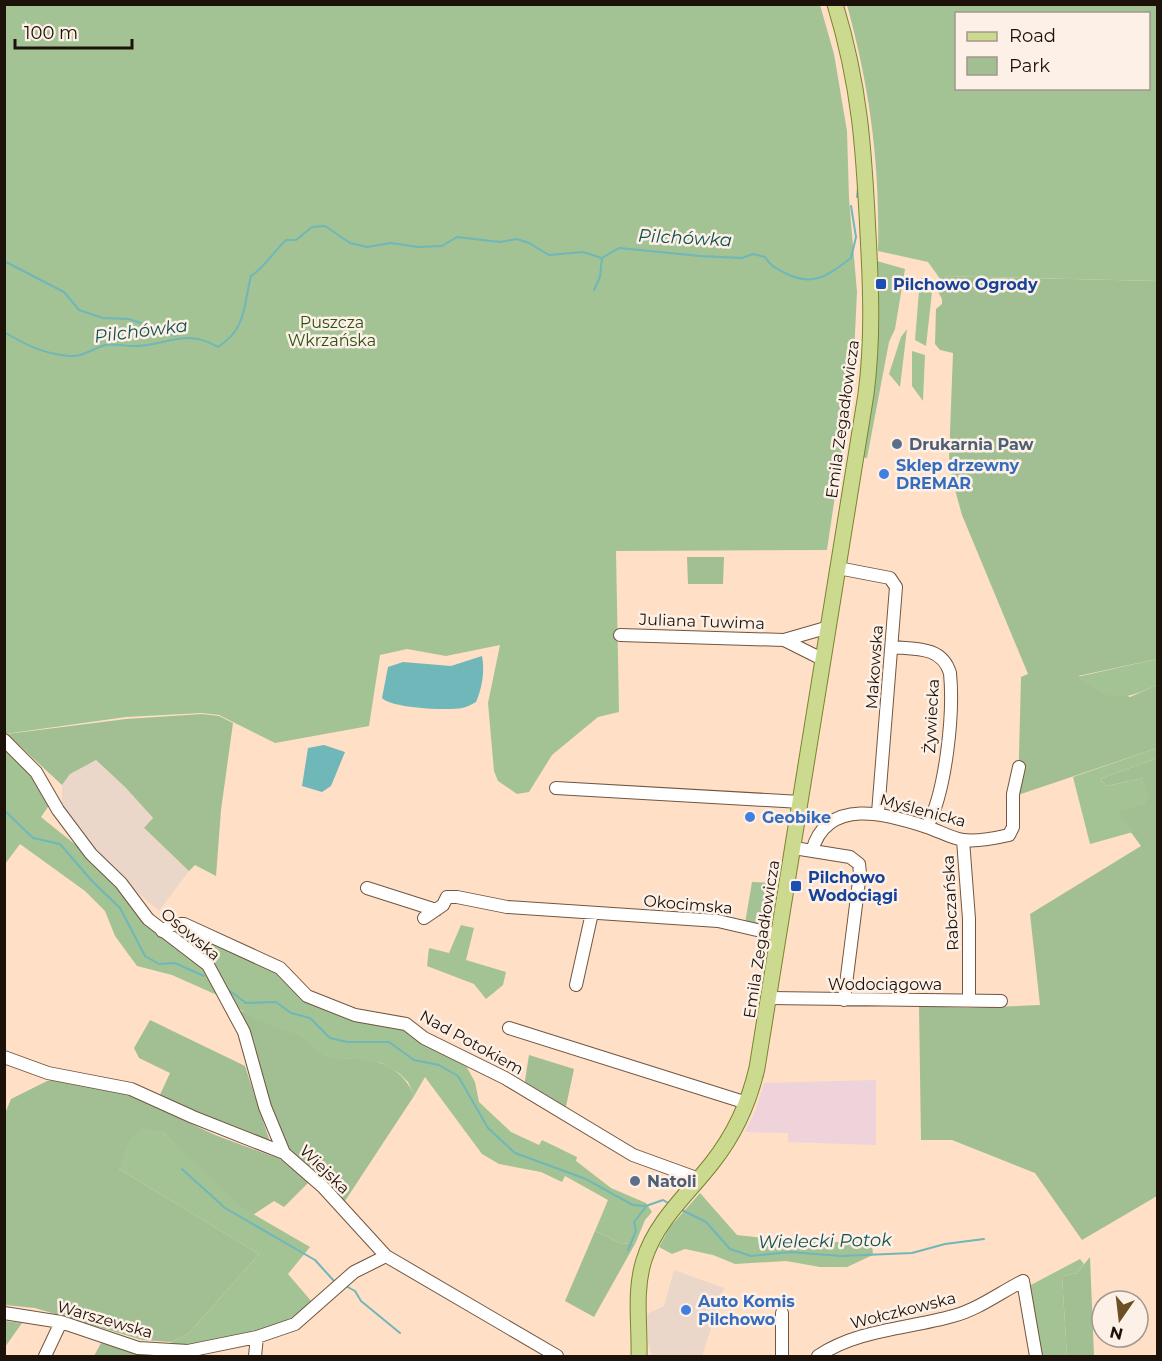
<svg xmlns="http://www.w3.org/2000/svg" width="1162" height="1361" viewBox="0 0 1162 1361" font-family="Montserrat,sans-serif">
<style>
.commercial{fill:#ebd7c9}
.education{fill:#eed4da}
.green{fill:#a1bf93}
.forest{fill:#a3c395;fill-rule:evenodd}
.water{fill:#6fb7b9}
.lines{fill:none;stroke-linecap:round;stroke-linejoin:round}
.stream{stroke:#6fb7b9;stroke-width:2}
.minor-casing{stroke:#715641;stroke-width:14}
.major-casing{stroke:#798430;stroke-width:17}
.minor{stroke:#fff;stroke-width:12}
.major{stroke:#ccda8f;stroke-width:15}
.transit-dot{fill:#1a4fb4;stroke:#fdf0e6;stroke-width:2}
.service-dot{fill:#5c6f8a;stroke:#fdf0e6;stroke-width:2}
.shop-dot{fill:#3f7fe0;stroke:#fdf0e6;stroke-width:2}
.labels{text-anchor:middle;stroke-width:5;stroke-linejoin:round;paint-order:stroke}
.transit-label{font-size:16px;font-weight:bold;fill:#164399;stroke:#fdf0e6;text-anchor:start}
.park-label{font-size:16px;fill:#2b5212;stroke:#fdf0e6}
.street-label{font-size:16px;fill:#1d1209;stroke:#fdf0e6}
.service-label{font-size:16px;font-weight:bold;fill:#4e5e75;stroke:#fdf0e6;text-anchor:start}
.shop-label{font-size:16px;font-weight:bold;fill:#366cbe;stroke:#fdf0e6;text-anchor:start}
.water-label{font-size:18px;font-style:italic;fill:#115253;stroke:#fdf0e6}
</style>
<rect width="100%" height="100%" fill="#ffdfc5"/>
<path class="commercial" d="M 95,760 L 126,788 L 153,819 L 144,829 L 189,871 L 159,911 L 114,872 L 62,808 L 62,785 L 70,774 Z
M 674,1270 L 724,1288 L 702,1356 L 652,1356 L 648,1343 L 647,1314 L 664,1306 Z"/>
<path class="education" d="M 876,1080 L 876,1145 L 788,1142 L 788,1133 L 745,1132 L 756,1109 L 764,1083 Z"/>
<path class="green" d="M 938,276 L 1157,281 L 1157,659 L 1078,676 L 1130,697 L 1157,685 L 1157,748 L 1018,795 L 1021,677 L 1028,674 L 962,515 L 951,475 L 956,470 L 956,464 L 949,459 L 953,353 L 940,350 L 935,344 L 936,309 L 942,304 L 942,299 L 936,288 L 942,282 Z
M 687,557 L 724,557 L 723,584 L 688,584 Z
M 202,714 L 219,716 L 233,723 L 221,810 L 216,876 L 195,865 L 189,871 L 144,828 L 153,818 L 126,788 L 96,760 L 70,774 L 62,785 L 7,734 L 126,719 Z
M 1157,758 L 1157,1196 L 1082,1240 L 1035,1173 L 952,1140 L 921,1140 L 919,1006 L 967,1008 L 1040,1005 L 1030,914 L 1141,846 L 1119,816 L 1119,811 L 1143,778 L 1107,786 L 1100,779 Z
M 237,1009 C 257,1018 283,1024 301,1036 C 309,1041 315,1050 323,1054 C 334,1060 343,1058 355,1058 C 382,1060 404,1070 414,1096 L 341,1207 L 284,1153 Z
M 150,1020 L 245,1066 L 271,1145 L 159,1097 L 170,1073 L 139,1058 L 134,1048 Z
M 529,1055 L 574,1069 L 565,1111 L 524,1087 Z
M 61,1078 L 128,1094 L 215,1135 L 280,1159 L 309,1182 L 284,1207 L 274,1201 L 253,1215 C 218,1195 191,1160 163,1132 L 119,1169 L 259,1254 L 188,1334 L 170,1342 L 142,1340 L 35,1308 L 5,1305 L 4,1116 L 11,1099 L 47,1081 Z
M 595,1231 L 622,1244 L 636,1242 L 594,1317 L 565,1301 Z
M 1090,1257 L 1094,1356 L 1067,1356 L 1062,1276 L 1077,1273 Z
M 5,1321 L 22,1323 L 5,1347 L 4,1321 Z
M 101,1343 L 144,1356 L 94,1356 Z"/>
<path class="forest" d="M 5,5 L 820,5 L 834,54 L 847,131 L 849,199 L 857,292 L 853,374 L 827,550 L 616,551 L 619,712 L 598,717 L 552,755 L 529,792 L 517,794 L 498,781 L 494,771 L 488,703 L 500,645 L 446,656 L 407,649 L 380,655 L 369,726 L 275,743 L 219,715 L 202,713 L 126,717 L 5,734 Z
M 847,5 L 1157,5 L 1157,281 L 938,276 L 928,262 L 878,251 C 880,164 870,89 847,5 ZM 956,14 L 1148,14 L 1148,88 L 956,88 Z
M 877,261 L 905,269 L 895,329 L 889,342 L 867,458 L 861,457 L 876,336 Z
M 924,277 L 930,281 L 932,292 L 926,346 L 915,340 L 920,279 Z
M 907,329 L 900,387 L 889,374 L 901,337 Z
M 912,351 L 925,355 L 923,401 L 912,386 Z
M 1157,659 L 1157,685 C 1119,702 1111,702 1077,677 Z
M 5,744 L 29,769 L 50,804 L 41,817 L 82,850 L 147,921 L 176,929 L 184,926 L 282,972 L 298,989 L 399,1025 L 465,1064 L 475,1082 L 479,1102 L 511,1132 L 539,1145 L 542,1140 L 577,1157 L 576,1161 L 611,1188 L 646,1203 L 652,1212 L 645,1220 L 636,1242 L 622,1244 L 595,1231 L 608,1200 L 565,1176 L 562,1182 L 541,1172 L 499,1164 L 482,1154 L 425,1077 L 414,1096 L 408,1082 L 399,1073 L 381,1063 L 351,1058 L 335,1060 L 320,1053 L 301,1036 L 257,1020 L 217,995 L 172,975 L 137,966 L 115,936 L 105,911 L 85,891 L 20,844 L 5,864 Z
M 1157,748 L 1157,758 L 1100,779 L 1107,786 L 1143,778 L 1149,795 L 1145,804 L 1119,811 L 1119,816 L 1133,832 L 1090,844 L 1073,777 Z
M 752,882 L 774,883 L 765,928 L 745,923 Z
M 461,925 L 474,928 L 466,960 L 506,972 L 503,985 L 486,999 L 474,984 L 427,966 L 429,948 L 449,953 Z
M 143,1128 L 163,1132 L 241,1207 L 310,1247 L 288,1274 L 312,1302 L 288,1320 L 244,1335 L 181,1346 L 170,1342 L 188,1334 L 259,1254 L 119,1169 L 130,1138 Z
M 700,1193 L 737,1235 L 800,1242 L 864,1242 L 872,1243 L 873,1255 L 847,1267 L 820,1267 L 786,1261 L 735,1264 L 713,1255 L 685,1249 L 672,1254 L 659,1247 L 670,1227 Z
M 1080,1259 L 1084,1264 L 1077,1273 L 1062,1276 L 1067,1356 L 1039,1356 L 1027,1287 Z"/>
<path class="water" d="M 482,656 C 485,671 482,688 476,702 C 472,704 467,707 462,708 C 448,711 391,708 382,698 L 388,667 L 403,662 L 451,666 Z
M 324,745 L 345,752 L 331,786 L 322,792 L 302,786 L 308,748 Z"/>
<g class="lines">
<path class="stream" d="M 857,197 L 858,188
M 4,261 L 64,292 L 79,310 L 103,318 L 129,319 L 176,336
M 594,290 L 600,277 L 602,258
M 4,332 C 26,345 44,354 69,356 C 83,357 92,349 105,345 C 114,343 123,346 133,346 C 166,347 183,327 218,347 C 247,328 243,307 251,276 C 266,266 273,252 286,240 L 296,240 L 312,227 L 325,226 L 350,243 L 367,247 L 391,243 L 418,247 L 442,246 L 457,237 L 500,242 L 517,239 L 529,243 L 549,255 L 583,252 L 602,258 L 619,248 L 700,256 L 742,258 L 753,254 L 765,257 C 770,265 775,268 783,272 C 812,288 827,276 851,258 L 856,237 L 851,206
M 4,810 L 33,838 L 60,844 L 92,881 L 120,908 L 145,956 L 159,964 L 175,963 L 204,976
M 226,988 L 246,1003 L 276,1002 L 291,1013 L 310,1018 L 330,1038 L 347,1042 L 389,1042 L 414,1060 L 439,1065 L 458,1076 L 488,1128 L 515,1153 L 586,1179 L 633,1205 L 646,1206 L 663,1200 L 670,1204
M 182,1169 L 225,1208 L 315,1260 L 334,1281
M 680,1209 L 706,1222 L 730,1249 L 751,1256 L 790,1252 L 841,1256 L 912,1253 L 945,1244 L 984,1239
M 628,1250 L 636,1231 L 634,1222 L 645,1208
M 346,1286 L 355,1291 L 361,1301 L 400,1333"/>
<defs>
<path id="minor" d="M 838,568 L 890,578 L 896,587 L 878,813
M 620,635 L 784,640 L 824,660
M 784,640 L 829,627
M 892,647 C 915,649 942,646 950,673 C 954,714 946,791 927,827
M 4,740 L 36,772 L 58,810 L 91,854 L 121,883 L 148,919 L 208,965 L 244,1032 L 265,1107 L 284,1153
M 556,788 L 801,802
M 963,840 L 969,919 L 969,1001
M 794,848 L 850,857 L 859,864 L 860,873 L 844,1000
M 812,851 C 827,796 888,814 927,827 C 939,831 951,838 963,840 C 976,842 996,838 1009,835 L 1013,827 L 1013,794 L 1019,767
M 367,888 L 436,910
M 424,918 L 443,905 L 447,897 L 457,897 L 507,907 L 718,921 L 779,935
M 162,931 L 174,924 L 184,924 L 280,968 L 307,996 L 355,1015 L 406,1024 L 424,1038 L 505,1078 L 633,1155 L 699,1179
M 576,985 L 592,913
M 770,998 L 1001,1001
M 509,1028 L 747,1103
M 4,1057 L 48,1073 L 131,1089 L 193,1117 L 284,1153 L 323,1187 L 386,1256 L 557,1356
M 4,1313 L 61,1322 L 138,1348 L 188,1351 L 257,1337 L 295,1324 L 354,1272 L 386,1256
M 45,1356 L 61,1322
M 255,1356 L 257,1337
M 782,1356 L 782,1313
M 818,1356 C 859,1329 907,1329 953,1316 C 977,1310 1001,1292 1023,1281 L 1036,1356"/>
<path id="major" d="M 639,1356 C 640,1325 634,1291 644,1260 C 656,1221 688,1194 712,1163 C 735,1134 749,1103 757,1068 L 866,394 C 873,340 871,288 868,234 C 864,150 860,86 835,4"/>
</defs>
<use href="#minor" class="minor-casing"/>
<use href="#major" class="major-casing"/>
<use href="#minor" class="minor"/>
<use href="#major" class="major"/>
</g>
<g class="transit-dot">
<rect x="875" y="278" width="12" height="12" rx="3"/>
<rect x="790" y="880" width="12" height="12" rx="3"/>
</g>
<g class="service-dot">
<circle cx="897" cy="444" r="6"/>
<circle cx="635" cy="1181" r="6"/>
</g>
<g class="shop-dot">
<circle cx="884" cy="474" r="6"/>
<circle cx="750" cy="817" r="6"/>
<circle cx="686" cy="1310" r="6"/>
</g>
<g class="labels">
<g class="transit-label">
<text x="893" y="290">Pilchowo Ogrody</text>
<text x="808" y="883">Pilchowo<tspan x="808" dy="18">Wodociągi</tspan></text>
</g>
<g class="park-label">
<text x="332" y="328">Puszcza<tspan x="332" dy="18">Wkrzańska</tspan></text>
</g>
<g class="street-label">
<text transform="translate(842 419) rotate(-82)" y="6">Emila Zegadłowicza</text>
<text transform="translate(702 621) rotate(2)" y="6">Juliana Tuwima</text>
<text transform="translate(874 667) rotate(-86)" y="6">Makowska</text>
<text transform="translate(931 716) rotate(-87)" y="6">Żywiecka</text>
<text transform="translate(923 810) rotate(15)" y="6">Myślenicka</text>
<text transform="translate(950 903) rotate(-93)" y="6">Rabczańska</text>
<text transform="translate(688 904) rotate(5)" y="6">Okocimska</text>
<text transform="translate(191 934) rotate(40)" y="6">Osowska</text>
<text transform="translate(761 939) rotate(-81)" y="6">Emila Zegadłowicza</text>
<text x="885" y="990">Wodociągowa</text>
<text transform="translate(472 1042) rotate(29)" y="6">Nad Potokiem</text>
<text transform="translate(325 1169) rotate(44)" y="6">Wiejska</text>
<text transform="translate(903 1310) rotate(-14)" y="6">Wołczkowska</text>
<text transform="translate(105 1319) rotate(16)" y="6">Warszewska</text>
</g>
<g class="service-label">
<text x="909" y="450">Drukarnia Paw</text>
<text x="647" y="1187">Natoli</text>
</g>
<g class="shop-label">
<text x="896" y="471">Sklep drzewny<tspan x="896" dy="18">DREMAR</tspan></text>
<text x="762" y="823">Geobike</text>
<text x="698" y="1307">Auto Komis<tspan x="698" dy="18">Pilchowo</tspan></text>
</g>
<g class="water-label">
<text transform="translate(685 238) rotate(3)" y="6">Pilchówka</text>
<text transform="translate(141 331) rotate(-7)" y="6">Pilchówka</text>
<text transform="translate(825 1241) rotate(-1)" y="6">Wielecki Potok</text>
</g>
</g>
<rect width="1162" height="1361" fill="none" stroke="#1d1209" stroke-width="12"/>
<rect x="955" y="12" width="195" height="78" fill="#fdf0e6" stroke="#a3978e" stroke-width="1.5"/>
<rect x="967" y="32" width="30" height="9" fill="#ccda8f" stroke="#a3978e" stroke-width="1.5"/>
<text x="1009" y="42" font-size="18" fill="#1d1209">Road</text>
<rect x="967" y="57" width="30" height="18" fill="#a1bf93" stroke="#a3978e" stroke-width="1.5"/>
<text x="1009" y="72" font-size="18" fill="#1d1209">Park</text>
<g transform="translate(1120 1319) rotate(194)"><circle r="28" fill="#fdf0e6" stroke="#a3978e" stroke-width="1.5"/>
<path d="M0-4.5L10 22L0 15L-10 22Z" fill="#6d4f24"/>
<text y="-9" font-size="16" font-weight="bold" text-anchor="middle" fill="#1d1209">N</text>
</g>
<path d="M15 39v9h117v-9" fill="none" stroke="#1d1209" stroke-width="3"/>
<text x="24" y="39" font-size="18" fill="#1d1209" stroke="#fdf0e6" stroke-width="4.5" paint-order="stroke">100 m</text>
</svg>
